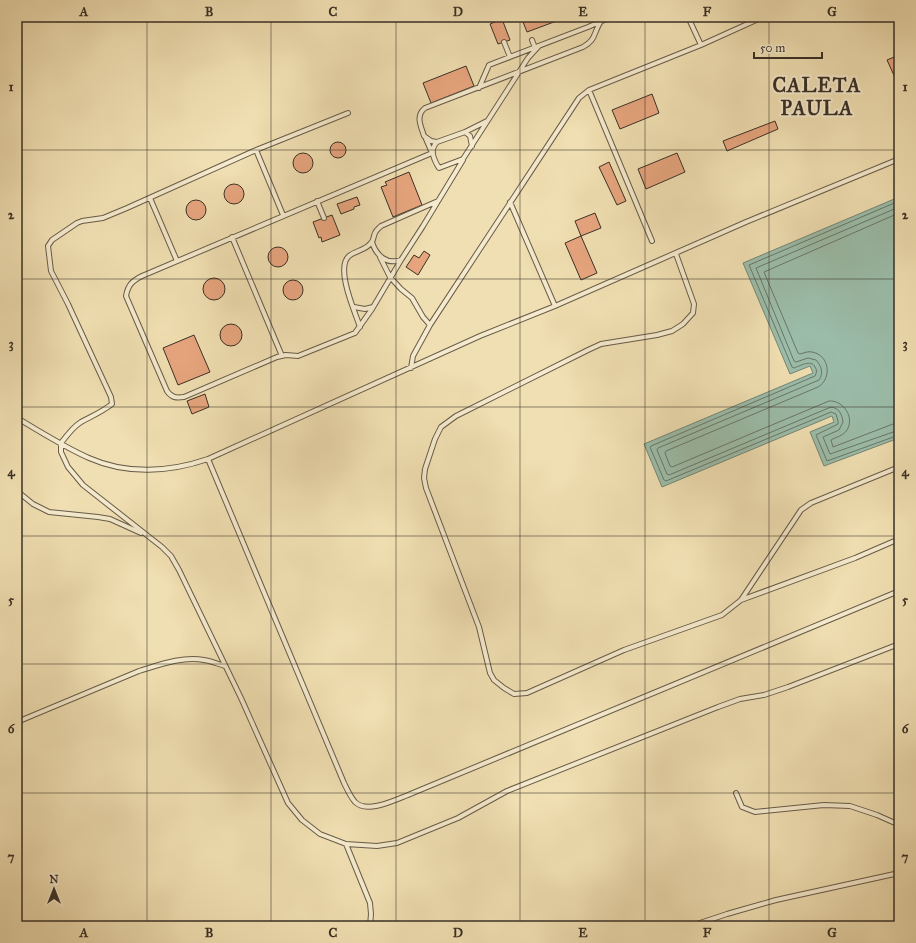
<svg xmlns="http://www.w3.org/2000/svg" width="916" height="943" viewBox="0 0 916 943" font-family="'IM FELL Great Primer',serif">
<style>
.water{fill:#9bbdaa;stroke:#748575}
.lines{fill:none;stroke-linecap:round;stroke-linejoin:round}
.shore{stroke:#6a7668;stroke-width:1}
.building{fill:#e7a57e;stroke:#393026}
.service-casing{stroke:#675c49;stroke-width:6}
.service{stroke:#f5eacd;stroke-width:4}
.grid{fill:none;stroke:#393026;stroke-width:1;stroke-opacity:0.55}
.labels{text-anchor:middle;stroke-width:4;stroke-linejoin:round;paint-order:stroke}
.district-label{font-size:20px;font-weight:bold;letter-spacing:1px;fill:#393026;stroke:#f5eacd}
.neatline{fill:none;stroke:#393026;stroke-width:1.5}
.grid-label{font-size:13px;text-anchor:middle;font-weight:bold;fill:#393026}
</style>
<rect width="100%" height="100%" fill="#f0dfb2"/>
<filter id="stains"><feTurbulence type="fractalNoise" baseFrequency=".005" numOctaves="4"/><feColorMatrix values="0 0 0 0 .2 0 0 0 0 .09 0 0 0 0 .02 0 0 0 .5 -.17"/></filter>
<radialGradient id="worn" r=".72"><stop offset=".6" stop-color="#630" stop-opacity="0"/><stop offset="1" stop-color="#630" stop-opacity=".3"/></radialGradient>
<path class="water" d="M 899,197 L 899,438 L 824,466 L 810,432 L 834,422 L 832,416 L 662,487 L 644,444 L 813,373 L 810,366 L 790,374 L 743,263 Z"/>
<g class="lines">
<path class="shore" d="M 899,201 L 749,265 L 792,367 L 794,368 C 800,366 811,359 815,367 C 817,370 817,372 815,376 L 651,446 L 650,447 L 664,480 L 666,481 L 831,412 L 836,414 L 838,421 L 838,424 L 816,435 L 827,461 L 899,435
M 899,207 L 756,268 L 794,361 L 796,362 L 808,358 L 816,360 C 821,365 824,373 819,380 L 658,448 L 657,450 L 667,474 L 669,475 L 831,407 C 839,408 842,414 843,422 L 839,430 L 823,437 L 830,454 L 899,430
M 899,213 L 764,272 L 798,353 L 800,354 C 804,353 808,351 812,352 C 830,355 832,379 818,387 L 666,451 L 665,453 L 670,466 L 672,467 L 829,401 C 843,400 855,417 847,430 C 843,436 836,437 831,440 L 833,447 L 893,424 L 899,424"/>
</g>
<path class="building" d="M 537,17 L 561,17 L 562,19 L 527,32 L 523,22 Z
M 502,19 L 510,40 L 498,44 L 490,24 Z
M 899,55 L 899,81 L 897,82 L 887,60 Z
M 466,66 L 474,86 L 431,103 L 423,83 Z
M 652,94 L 659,113 L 620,129 L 612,110 Z
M 775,121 L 778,129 L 727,151 L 723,141 Z
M330 150a8 8 0 1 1 16 0a8 8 0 1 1-16 0Z
M293 163a10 10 0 1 1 20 0a10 10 0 1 1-20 0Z
M 677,153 L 685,172 L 646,189 L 638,169 Z
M 609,162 L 626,201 L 617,205 L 599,167 Z
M 409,172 L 422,205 L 393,217 L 381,187 L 387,185 L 385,182 Z
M224 194a10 10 0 1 1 20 0a10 10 0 1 1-20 0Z
M 357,197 L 360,205 L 354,207 L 354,209 L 341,214 L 337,204 Z
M186 210a10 10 0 1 1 20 0a10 10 0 1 1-20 0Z
M 595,213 L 601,228 L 581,236 L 575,221 Z
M 332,215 L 340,235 L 322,242 L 321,237 L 319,238 L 313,222 Z
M 581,236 L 597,273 L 581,280 L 565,243 Z
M268 257a10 10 0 1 1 20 0a10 10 0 1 1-20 0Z
M 424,251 L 430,255 L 418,275 L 406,267 L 414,255 L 419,258 Z
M203 289a11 11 0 1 1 22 0a11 11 0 1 1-22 0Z
M283 290a10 10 0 1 1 20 0a10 10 0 1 1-20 0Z
M220 335a11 11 0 1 1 22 0a11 11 0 1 1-22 0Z
M 194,335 L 210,372 L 178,385 L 163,348 Z
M 205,394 L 209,407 L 192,414 L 187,401 Z"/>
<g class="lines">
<defs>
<path id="service" d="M 688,17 L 701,45
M 532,40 L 535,48
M 504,42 L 510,57
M 479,88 L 489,65 L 588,27 L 611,17
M 589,90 L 652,241
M 348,113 L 256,150 L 127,208 L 103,218 L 82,221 L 77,223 L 52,240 L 48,246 L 51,271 L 68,304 L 111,397 L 112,404 C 102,412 92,416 81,422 C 73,427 67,435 61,443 L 61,452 L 68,467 L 83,485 L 162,547 L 171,556 L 179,570 L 241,698 L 288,803 L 302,820 L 320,834 L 346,844 L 377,846 L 397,843 L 458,818 L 507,791 L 718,707 L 740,699 L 764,695 L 788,687 L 899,644
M 487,121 L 465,132 L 437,142 C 429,150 434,160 439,168 L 463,159 L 528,58 L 539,46
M 465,132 L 470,136 L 472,146
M 437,142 L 431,141 L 424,136 C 421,126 415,116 425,108 L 583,47 C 597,39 593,33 601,21
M 256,150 L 283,215
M 150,198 L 177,261
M 317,201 L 324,218
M 510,202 L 555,306
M 232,237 L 282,356
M 372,242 C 376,255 386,265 401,260 L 423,226 L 463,160
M 676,254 L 694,304 L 693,313 L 683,324 L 672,331 L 657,335 L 601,344 L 588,350 L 456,416 L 441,427 L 435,439 L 425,469 L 424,478 L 426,488 L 479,627 L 490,673 L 494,680 L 504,688 L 514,694 L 527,693 L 624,650 L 722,615 L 741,600 L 801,510 L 811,503 L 899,467
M 380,257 L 390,277 L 401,289 L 412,298 L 423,317 L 430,325
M 401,260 L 372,309 L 355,333 L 298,356 L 286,355 L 277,357 L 184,397 C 176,398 172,398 167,391 L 126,296 C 128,285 132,281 142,276 L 432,153 L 426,139
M 354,307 L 365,309 L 373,307
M 360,327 C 355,312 335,268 349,256 C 355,251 365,250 370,244 C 374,241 373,237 375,233 C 376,230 379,228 381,226 L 438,201
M 411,368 L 413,356 L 430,325 L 579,98 L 589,90 L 701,45 L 763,17
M 17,418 C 41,432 64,447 89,458 C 127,475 170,472 208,459 L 480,336 L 555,306 L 746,222 L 899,159
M 208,459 L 344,783 C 347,789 350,796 355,802 C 367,814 395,800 408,795 L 899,591
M 17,491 L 33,504 L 49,512 L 98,517 L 110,519 L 141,533
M 741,600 L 855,558 L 899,539
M 17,722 L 139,671 C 159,665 182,656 204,660 C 211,661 218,664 225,666
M 736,793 L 742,807 L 755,812 L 824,805 L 850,806 L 877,815 L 895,823 L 899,823
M 346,844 L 370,903 L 371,914 L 370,926
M 691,926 L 727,914 L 776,900 L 899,873"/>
</defs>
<use href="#service" class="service-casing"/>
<use href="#service" class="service"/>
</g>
<path class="grid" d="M 147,17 L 147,926M 271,17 L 271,926M 396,17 L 396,926M 520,17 L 520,926M 645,17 L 645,926M 769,17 L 769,926M 17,150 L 899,150M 17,279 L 899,279M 17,407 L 899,407M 17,536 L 899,536M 17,664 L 899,664M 17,793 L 899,793"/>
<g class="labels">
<g class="district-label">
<text x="817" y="92">CALETA<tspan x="817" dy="23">PAULA</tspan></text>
</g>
</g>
<rect width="916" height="943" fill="none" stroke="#f0dfb2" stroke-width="44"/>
<g transform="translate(54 889)" stroke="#f5eacd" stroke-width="3" paint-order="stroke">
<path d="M0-3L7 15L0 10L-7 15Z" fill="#393026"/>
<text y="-6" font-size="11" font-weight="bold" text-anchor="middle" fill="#393026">N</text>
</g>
<path d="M754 52v6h68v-6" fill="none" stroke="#393026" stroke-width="2"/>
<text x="760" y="52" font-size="12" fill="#393026" stroke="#f5eacd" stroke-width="3" paint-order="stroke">50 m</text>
<rect x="22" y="22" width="872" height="899" class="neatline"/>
<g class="grid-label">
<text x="84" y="16">A</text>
<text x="209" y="16">B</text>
<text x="333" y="16">C</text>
<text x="458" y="16">D</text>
<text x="583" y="16">E</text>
<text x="707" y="16">F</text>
<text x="832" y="16">G</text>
<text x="11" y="91">1</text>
<text x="905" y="91">1</text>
<text x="11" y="219">2</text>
<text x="905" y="219">2</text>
<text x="11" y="348">3</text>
<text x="905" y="348">3</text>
<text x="11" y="476">4</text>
<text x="905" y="476">4</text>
<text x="11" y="604">5</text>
<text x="905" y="604">5</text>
<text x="11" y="733">6</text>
<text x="905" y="733">6</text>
<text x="11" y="861">7</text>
<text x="905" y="861">7</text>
<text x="84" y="937">A</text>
<text x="209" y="937">B</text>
<text x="333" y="937">C</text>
<text x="458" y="937">D</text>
<text x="583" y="937">E</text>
<text x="707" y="937">F</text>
<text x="832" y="937">G</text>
</g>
<rect width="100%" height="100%" filter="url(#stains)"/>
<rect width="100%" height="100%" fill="url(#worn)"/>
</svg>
